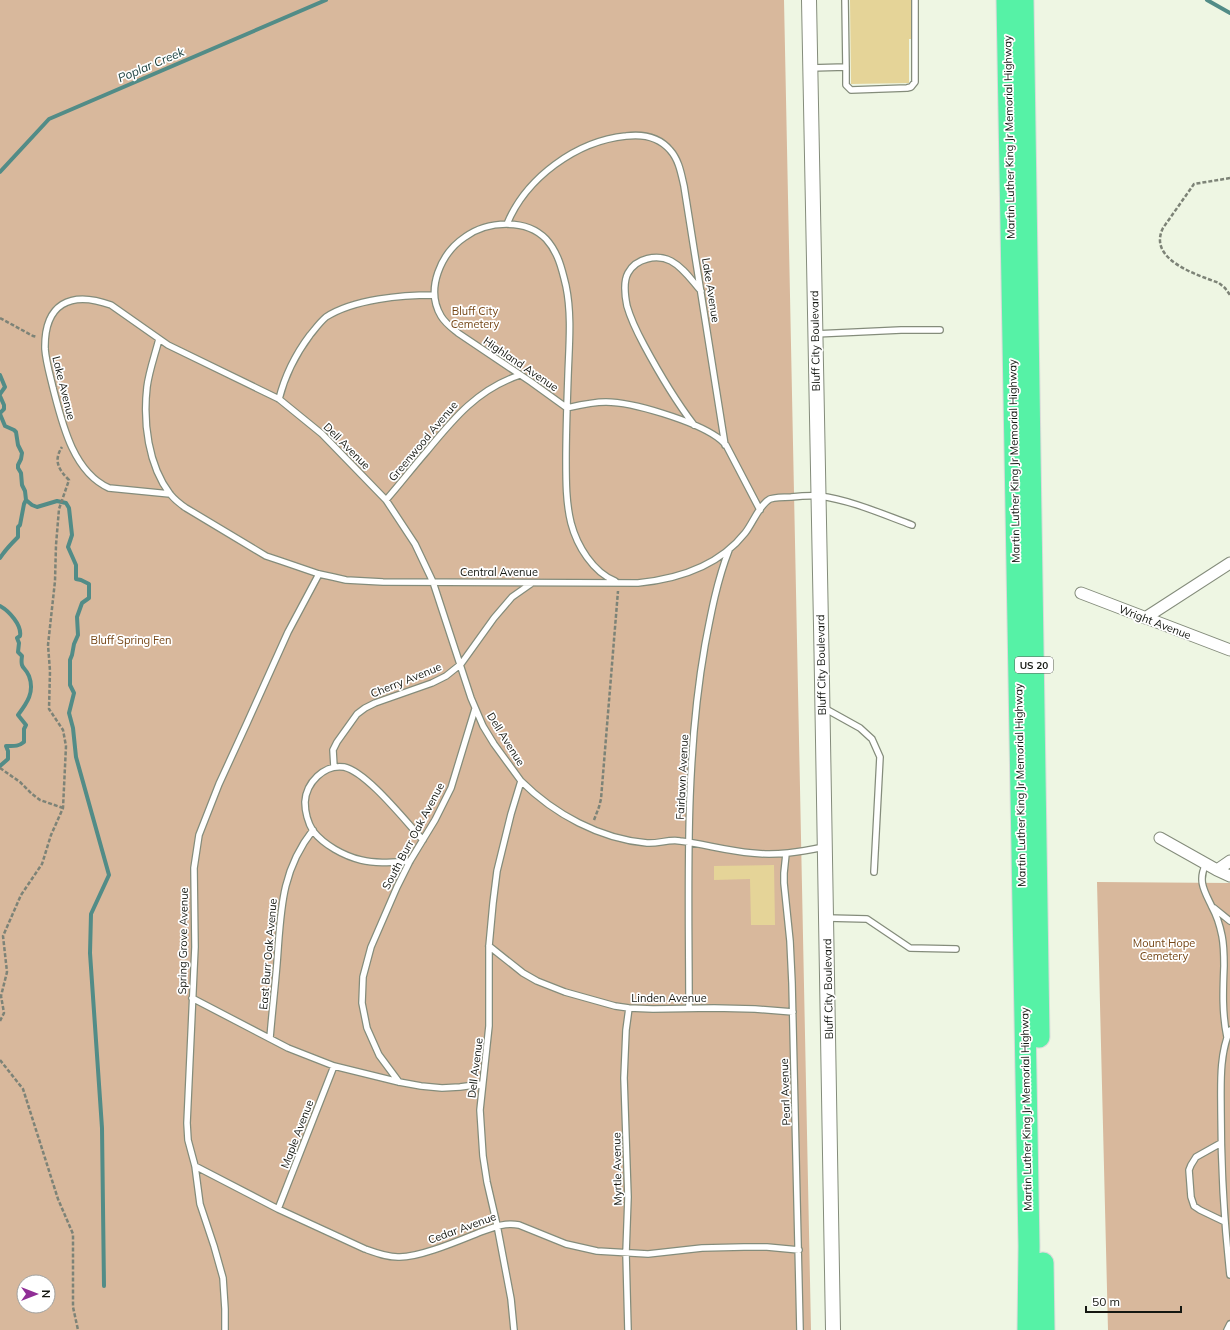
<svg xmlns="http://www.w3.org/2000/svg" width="1230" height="1330" viewBox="0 0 1230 1330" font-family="Mulish,sans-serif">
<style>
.green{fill:#d8b89c;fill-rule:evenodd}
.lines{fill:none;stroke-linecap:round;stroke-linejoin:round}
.stream{stroke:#528c87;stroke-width:4}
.building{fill:#e5d498}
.service-casing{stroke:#848c7b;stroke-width:8}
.minor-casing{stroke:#848c7b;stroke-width:13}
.tertiary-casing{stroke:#848c7b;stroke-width:16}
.motorway-casing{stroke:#d9dad9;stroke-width:23}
.path{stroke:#7d8377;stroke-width:2.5;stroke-dasharray:4 2;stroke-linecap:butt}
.service{stroke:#fff;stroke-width:5.5}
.minor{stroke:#fff;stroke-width:11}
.tertiary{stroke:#fff;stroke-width:14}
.motorway{stroke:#56f2a6;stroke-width:21}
.labels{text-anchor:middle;stroke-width:3.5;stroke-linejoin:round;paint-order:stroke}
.shield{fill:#fff;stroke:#5a5d58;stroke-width:1}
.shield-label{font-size:10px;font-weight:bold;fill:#141711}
.street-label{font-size:11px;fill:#141711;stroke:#fff}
.park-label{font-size:11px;fill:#754616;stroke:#fff}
.water-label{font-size:12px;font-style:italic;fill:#143b39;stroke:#fff}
</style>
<rect width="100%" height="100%" fill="#eef6e3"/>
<path class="green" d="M 0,0 L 784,0 L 811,1330 L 0,1330 ZM 24,1282 L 48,1282 L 48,1306 L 24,1306 Z
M 1097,882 L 1230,883 L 1230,1330 L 1108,1330 Z"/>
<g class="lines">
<path class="stream" d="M 1207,0 L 1230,13
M 0,172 L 49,119 L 326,0
M 0,375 L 5,387 L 0,394
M 0,396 L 4,405 L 4,409 L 0,413
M 0,414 L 5,426 L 14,430 L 16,432 L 18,445 L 22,453 L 21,459 L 18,465 L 18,468 L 21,473 L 22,485 L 25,491 L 26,500 L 32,505 L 37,507 L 57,501 L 66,503 L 69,508 L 72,535 L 68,547 L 76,565 L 76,579 L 81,580 L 89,584 L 89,598 L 82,603 L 77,617 L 78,635 L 74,644 L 72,655 L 70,660 L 70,685 L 74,693 L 69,713 L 73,728 L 76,757 L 109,875 L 91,914 L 90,953 L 102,1128 L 104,1286
M 0,558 C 5,550 11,544 18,537 L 18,527 L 20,525 L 24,504 L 26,500
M 0,606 C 9,611 22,625 20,636 L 17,638 L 19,643 L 18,652 L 22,656 C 20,670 25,666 29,676 C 35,692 27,703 18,715 L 26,725 L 24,729 L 24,742 C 18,747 13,746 6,746 L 8,751 L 8,759 L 0,766"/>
</g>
<path class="building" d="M 850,0 L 911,0 L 911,39 L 909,39 L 909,83 L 851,84 Z
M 774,865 L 775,925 L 751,925 L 750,879 L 714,880 L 714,866 Z"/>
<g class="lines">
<defs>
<path id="service" d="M 845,0 L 846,67
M 810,68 L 846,67 L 846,85 L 851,90 L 907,88 L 911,87 L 915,82 L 915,0
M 507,224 C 526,178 576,141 626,136 C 642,134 659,137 670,150 C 679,160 681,173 684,186 L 725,445
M 815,334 L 901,330 L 940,330
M 159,339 C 155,355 149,371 147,387 C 143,422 148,465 170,494 C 175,500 180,504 186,508 L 266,556 L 281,561 L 319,574 L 333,577 L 346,580 L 383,582 L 638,583 C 678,579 719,566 745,533 C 753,523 759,505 770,499 C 777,497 785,497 791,497 C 800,496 810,495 819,496 C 851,500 882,514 912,525
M 279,399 C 285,375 295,355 310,335 C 315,329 320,322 326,317 C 354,299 402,295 434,295
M 694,425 C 675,400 659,373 644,345 C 637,332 631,320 627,306 C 625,296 623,282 628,273 C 636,258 657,254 671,261 C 684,268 692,281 701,291
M 170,494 L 109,488 C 73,472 62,423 53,388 C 50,375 46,362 45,349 C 44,304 70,290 111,305 L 168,345 L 279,399 L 322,434 L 386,500 L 415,544 L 433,582 L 471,698 L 483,726 L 494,744 L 521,781 L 511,814 L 497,871 L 493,903 L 489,946 L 489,1026 L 480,1110 L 483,1156 L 487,1182 L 497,1225 L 511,1299 L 514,1330
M 386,500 C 400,484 413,467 427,451 C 454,418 478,389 520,375
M 615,581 C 593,572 577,546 571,523 C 566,503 566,481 566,460 C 566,432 567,404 568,376 C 569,346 572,315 566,286 C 562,269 558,252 546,239 C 526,218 487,221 465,237 C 441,253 425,289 441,316 C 445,323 452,328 458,333 L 531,382 L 567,408 C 580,405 592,402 606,402 C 633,402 694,421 717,437 C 720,439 723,442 726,445 L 760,510
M 824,708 L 860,728 L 872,739 L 880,757 L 874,872
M 334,767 L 333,750 L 337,742 L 357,714 L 365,708 L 375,703 L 432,683 L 446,676 L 461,664 L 494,618 L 512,597 L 532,583
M 521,781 C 554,814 600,839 647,843 C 658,844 669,839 680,841 C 704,844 727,851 752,853 C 776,856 800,852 824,847
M 786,854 L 784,873 L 784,883 L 790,941 L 792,983 L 800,1330
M 410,861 C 394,862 377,864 361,860 C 344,856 324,845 313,831 C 308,823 305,811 305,802 C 306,783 324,764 344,767 C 367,772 406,822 423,840
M 1206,864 C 1197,881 1205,892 1212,907 C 1217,916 1220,926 1222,936 C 1224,946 1224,956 1224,966 C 1223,990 1222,1013 1227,1037
M 1214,908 L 1230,921
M 827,918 L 867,919 L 910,948 L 956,949
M 489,946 L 523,973 L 537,981 L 565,992 L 615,1006 L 629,1008 L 653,1009 L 714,1008 L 755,1009 L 793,1012
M 192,998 L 288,1048 L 334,1066 L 399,1082 L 421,1086 L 442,1088 L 460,1087 L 482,1084
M 689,1008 C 689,887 684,764 705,645 C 711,613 717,581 729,550
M 1230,1030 C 1219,1055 1221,1085 1221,1111 C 1221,1166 1224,1221 1230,1275
M 270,1038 C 272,1013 275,988 277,963 C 281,913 280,872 313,830
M 399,1082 L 379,1055 L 367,1028 L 362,1003 L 363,977 L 371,947 L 397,887 L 410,861 L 435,820 L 451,788 L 475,709
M 1221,1143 L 1196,1157 L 1191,1165 L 1189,1170 L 1191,1197 L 1194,1206 L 1200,1210 L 1225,1222
M 195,1166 L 278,1209 L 365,1249 C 376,1253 386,1257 398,1257 C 418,1258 458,1241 478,1233 C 492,1228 504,1222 519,1225 L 566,1244 L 597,1251 L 648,1254 L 702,1248 L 744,1247 L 767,1247 L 799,1250
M 278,1209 L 334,1066
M 225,1330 L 225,1309 L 223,1278 L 214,1246 L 200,1204 L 195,1166 L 188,1140 L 187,1123 L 195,947 L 194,868 L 199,835 L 219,784 L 247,723 L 288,632 L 319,574
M 628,1330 L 626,1253 L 628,1197 L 624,1078 L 626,1030 L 629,1008
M 1227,1330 L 1230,1324"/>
<path id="minor" d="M 1081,593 L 1230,650
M 1145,618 L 1230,563
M 1160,838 L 1217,870 L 1230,876
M 1217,870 L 1230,861"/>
<path id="tertiary" d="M 809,0 C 817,443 827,887 833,1330"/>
<path id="motorway" d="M 1007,0 L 1029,1246 L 1028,1330
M 1023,0 L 1039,1037
M 1043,1263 L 1044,1330"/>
</defs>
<use href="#service" class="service-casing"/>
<use href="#minor" class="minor-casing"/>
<use href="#tertiary" class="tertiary-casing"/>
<use href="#motorway" class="motorway-casing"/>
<path class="path" d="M 1230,178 L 1194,184 L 1163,228 C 1147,260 1198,275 1219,283 L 1225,288 L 1230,295
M 0,318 L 33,336 L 37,337
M 0,768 L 20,782 L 32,794 L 40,800 L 63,808
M 594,820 L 599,807 L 601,799 L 618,591
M 0,1021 L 4,1013 L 1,996 L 7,972 L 3,936 L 21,895 L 42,864 L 51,835 L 63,808 L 66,746 L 63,730 L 49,709 L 50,671 L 48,645 L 55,581 L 56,545 L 59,509 L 69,480 C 59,470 53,461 62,447
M 0,1060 L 23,1089 L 58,1199 L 73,1234 L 73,1307 L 78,1330"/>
<use href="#service" class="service"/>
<use href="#minor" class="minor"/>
<use href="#tertiary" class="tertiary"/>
<use href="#motorway" class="motorway"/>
</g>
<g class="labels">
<rect class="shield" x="1015" y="657" width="38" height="16" rx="3"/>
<g class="shield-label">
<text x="1034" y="669">US 20</text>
</g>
<g class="street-label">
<text transform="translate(1009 137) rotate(-91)" y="4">Martin Luther King Jr Memorial Highway</text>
<text transform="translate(711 290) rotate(81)" y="4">Lake Avenue</text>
<text transform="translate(815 341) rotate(-91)" y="4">Bluff City Boulevard</text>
<text transform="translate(521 364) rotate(34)" y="4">Highland Avenue</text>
<text transform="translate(64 388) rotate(76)" y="4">Lake Avenue</text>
<text transform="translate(423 441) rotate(-50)" y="4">Greenwood Avenue</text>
<text transform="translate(347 446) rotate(45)" y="4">Dell Avenue</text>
<text transform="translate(1014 461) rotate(-91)" y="4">Martin Luther King Jr Memorial Highway</text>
<text x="499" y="576">Central Avenue</text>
<text transform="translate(1155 622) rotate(21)" y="4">Wright Avenue</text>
<text transform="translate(821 665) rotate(-91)" y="4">Bluff City Boulevard</text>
<text transform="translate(406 680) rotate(-22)" y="4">Cherry Avenue</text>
<text transform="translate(506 739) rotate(58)" y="4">Dell Avenue</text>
<text transform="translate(682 777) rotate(-87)" y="4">Fairlawn Avenue</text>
<text transform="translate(1020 785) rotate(-91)" y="4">Martin Luther King Jr Memorial Highway</text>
<text transform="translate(413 836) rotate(-62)" y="4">South Burr Oak Avenue</text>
<text transform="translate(183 941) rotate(-89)" y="4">Spring Grove Avenue</text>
<text transform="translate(268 954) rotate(-85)" y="4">East Burr Oak Avenue</text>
<text transform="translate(828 989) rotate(-91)" y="4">Bluff City Boulevard</text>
<text x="669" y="1002">Linden Avenue</text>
<text transform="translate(475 1068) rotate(-83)" y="4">Dell Avenue</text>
<text transform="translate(785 1092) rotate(-92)" y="4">Pearl Avenue</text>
<text transform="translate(1026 1109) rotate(-91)" y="4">Martin Luther King Jr Memorial Highway</text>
<text transform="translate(297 1134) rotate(-69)" y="4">Maple Avenue</text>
<text transform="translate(617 1169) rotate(-91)" y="4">Myrtle Avenue</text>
<text transform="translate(462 1228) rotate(-20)" y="4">Cedar Avenue</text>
</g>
<g class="park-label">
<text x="475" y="315">Bluff City<tspan x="475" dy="13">Cemetery</tspan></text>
<text x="131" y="644">Bluff Spring Fen</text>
<text x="1164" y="947">Mount Hope<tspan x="1164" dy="13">Cemetery</tspan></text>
</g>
<g class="water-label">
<text transform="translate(151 65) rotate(-23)" y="4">Poplar Creek</text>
</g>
</g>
<g transform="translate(36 1294) rotate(90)"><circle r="19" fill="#ffffff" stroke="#a1a2a0"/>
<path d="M0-3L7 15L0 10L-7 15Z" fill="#902e96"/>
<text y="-6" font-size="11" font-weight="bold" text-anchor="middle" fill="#141711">N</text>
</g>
<path d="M1086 1306v6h95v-6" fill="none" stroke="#141711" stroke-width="2"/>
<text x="1092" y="1306" font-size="12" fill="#141711" stroke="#ffffff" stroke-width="3" paint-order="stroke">50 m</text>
</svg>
